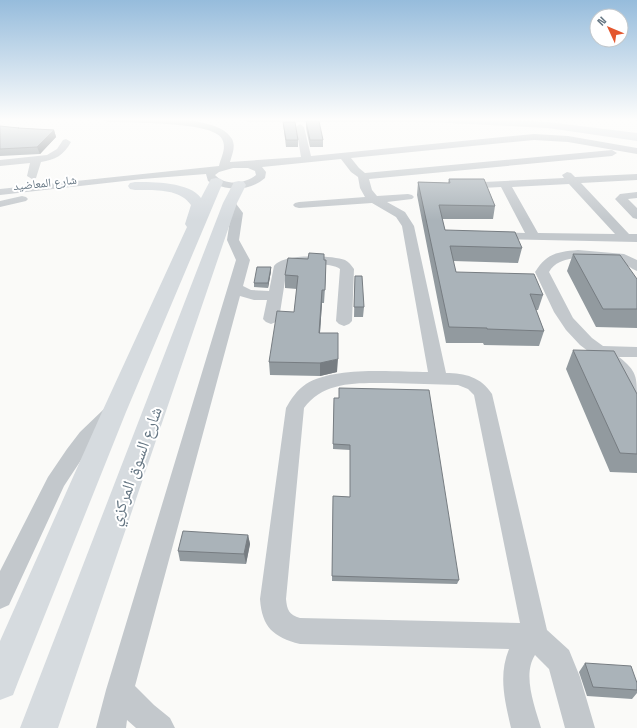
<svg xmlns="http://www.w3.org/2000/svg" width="637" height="728" viewBox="0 0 637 728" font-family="'Space Grotesk','Noto Naskh Arabic',sans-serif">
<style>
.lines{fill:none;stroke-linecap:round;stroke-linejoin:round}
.minor{fill:#c3c8cc;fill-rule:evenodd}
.major{fill:#d6dbdf;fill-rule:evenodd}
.highway{fill:#d6dbdf;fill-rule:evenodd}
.wall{fill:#929a9f}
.shaded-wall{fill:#777d82}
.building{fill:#aab3b9;stroke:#777d82}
.labels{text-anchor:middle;stroke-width:4;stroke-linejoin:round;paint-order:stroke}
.far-street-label{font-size:12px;fill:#657683;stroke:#fff}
.near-street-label{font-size:17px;fill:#657683;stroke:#fff}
</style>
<rect width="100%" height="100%" fill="#fafaf8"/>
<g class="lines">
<path class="minor" d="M 104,119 C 131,119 218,112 232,139 C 236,147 232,154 230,162 L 301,157 L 296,127 L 300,124 L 304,127 L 311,156 L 534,134 L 568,136 L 637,148 L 637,154 L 568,142 L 534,140 L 351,158 L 359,168 L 365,173 L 612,150 L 617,153 L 612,156 L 369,179 L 372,190 L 377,196 L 408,194 L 412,195 L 414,197 L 412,199 L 387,202 L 405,212 L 414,226 L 446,373 C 465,373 481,377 492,394 L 547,630 L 569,650 L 580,677 L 595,728 L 565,728 L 549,669 L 535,655 C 522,675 535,707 541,728 L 511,728 C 505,701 498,676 509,649 L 300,644 C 273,637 262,627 260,599 L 286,408 C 291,399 297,390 306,384 C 335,366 394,372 428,372 L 402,226 L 396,217 L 372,203 L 299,208 L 295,207 L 293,205 L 295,203 L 299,202 L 365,197 L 360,188 L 358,177 L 351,172 L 341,159 L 262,167 L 266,172 L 265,178 C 249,192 226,191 208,181 L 206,174 L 142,179 L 0,195 L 0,189 L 219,166 C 221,157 227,148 222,139 C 214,121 128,123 108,122 ZM 233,168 L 248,168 L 255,171 L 256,175 C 245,184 225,186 215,175 L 219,172 ZM 391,383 L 458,385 L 468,389 L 474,395 L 520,623 L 300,618 C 289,615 287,610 286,599 L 304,408 C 324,380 360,383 391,383 Z
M 66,139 L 71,142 C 64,155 55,160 41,162 L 36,178 L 32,179 L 27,176 L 30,163 L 0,166 L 0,160 L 47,155 L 57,149 L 63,140 Z
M 567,172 L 571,173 L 575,177 L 637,174 L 637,180 L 581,183 L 629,234 L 637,234 L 637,242 L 491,239 L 489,236 L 491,233 L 495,232 L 525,233 L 501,187 L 463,189 L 458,186 L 463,183 L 564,178 L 562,175 ZM 569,184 L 615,234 L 538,233 L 512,187 Z
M 637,192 L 637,198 L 628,199 L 637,208 L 637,219 L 633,218 L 615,199 L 620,194 Z
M 22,196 L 26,197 L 28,199 L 26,201 L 0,207 L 0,201 Z
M 230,200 L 234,201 L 243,213 L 239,240 L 250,260 L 243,286 L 251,290 L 269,291 L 274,266 C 283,253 332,255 345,260 C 349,262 351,265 354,269 L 352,321 L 349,324 L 344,326 L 339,324 L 336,321 L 340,269 C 332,262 297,263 287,268 L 279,319 L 276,322 L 271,324 L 266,322 L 263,319 L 267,300 L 254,300 L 240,296 L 135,686 L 154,705 L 170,718 L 175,728 L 136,728 L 127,720 L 126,728 L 96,728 L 106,690 L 236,260 L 227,240 L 231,213 L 224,203 L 226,201 Z
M 578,250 L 624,254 L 637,260 L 637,271 C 631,269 627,264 621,262 C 608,257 573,255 560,262 C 555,264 552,267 549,272 L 573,318 L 592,338 L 603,346 L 637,347 L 637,357 L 619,357 C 637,371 637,377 637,399 L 631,397 L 613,370 L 580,345 L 566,330 L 554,312 L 535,272 C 547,253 557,252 578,250 Z
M 111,407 L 118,409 L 120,414 L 87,451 L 64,486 L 9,605 L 0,609 L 0,571 L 48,477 L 67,449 L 80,432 L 104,409 Z"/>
<path class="major" d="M 216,178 L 221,179 L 223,182 L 126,412 L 18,682 L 13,695 L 0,700 L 0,641 L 102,412 L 187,227 L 185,224 L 191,205 C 180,188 152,190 135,190 L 130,189 L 128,186 L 130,183 L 135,182 C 153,182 190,182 201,198 L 211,179 Z
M 239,181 L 244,182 L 246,185 L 237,203 L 58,728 L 20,728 L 223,203 L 234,182 Z"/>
<path class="highway" d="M 242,119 L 496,119 L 548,122 L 637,133 L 637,141 L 548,128 L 427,122 L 247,122 Z"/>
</g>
<path class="wall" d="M 306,121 L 323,140 L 323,147 L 310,147 L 306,128 Z
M 283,122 L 298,140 L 298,147 L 286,147 Z
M 0,126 L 19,128 L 54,130 L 56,137 L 40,154 L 0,156 Z
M 449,179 L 495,206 L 493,219 L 442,219 L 445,230 L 522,248 L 518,263 L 453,261 L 456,272 L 543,295 L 538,310 L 536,310 L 544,331 L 539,346 L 484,345 L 483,343 L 446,343 L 417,195 L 418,182 L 448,183 Z
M 573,254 L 637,279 L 637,328 L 596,327 L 567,271 Z
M 324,260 L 326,273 L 324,303 L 322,303 L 320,333 L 337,372 L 320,376 L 270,375 L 269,362 L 294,312 L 297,289 L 285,288 L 285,275 Z
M 271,267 L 271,271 L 268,288 L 254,287 L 254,283 Z
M 355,276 L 364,307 L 363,317 L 354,317 Z
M 573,350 L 637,394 L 637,473 L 610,472 L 566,369 Z
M 334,398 L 459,580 L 457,584 L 332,581 L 333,496 L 350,497 L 350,450 L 333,449 Z
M 248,535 L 250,544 L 246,564 L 180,561 L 178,551 Z
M 585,663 L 637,683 L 637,693 L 632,699 L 587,696 L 579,672 Z"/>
<path class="shaded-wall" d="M 54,130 L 56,137 L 40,154 L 37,147 Z
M 271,267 L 271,271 L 268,288 L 268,283 Z
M 322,290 L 322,303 L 319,346 L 319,333 Z
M 338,359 L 337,372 L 320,376 L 320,363 Z
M 248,535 L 250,544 L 246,564 L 244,554 Z"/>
<path class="building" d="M 306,121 L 319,121 L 323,140 L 310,140 Z
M 283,122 L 295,122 L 298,140 L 286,140 Z
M 0,126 L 19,128 L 18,128 L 54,130 L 37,147 L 0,149 Z
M 449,179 L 484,179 L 495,206 L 439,205 L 445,230 L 515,232 L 522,248 L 450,246 L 456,272 L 534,274 L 543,295 L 530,294 L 544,331 L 487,329 L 487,328 L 449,327 L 418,182 L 450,183 Z
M 309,253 L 324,254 L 324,260 L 326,260 L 325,290 L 322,290 L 319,333 L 338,333 L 338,359 L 320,363 L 269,362 L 277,311 L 294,312 L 298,276 L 285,275 L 288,258 L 308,259 Z
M 573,254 L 620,255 L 637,279 L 637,309 L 603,309 Z
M 257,267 L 271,267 L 268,283 L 254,283 Z
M 355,276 L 362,276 L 364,307 L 354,307 Z
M 573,350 L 614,351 L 637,394 L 637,454 L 620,453 Z
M 339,388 L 429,390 L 459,580 L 332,576 L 333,496 L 350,497 L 350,445 L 333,444 L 334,398 L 339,398 Z
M 183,531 L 248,535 L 244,554 L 178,551 Z
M 585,663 L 631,666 L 637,683 L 637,690 L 593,687 Z"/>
<linearGradient id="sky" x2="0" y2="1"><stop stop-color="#96bcdc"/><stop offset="0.54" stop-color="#fdfdfc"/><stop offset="1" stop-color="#fdfdfc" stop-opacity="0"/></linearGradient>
<rect width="637" height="221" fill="url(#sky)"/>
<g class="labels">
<g class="far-street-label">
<text transform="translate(45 183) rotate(-6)" y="4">شارع المعاضيد</text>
</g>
<g class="near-street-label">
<text transform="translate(135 466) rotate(-70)" y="6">شارع السوق المركزي</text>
</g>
</g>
<g transform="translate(609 28) rotate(314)"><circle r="19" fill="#ffffff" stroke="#c1c8cd"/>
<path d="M0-3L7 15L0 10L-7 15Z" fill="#e4572e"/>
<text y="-6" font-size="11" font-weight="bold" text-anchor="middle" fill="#657683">N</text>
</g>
</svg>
